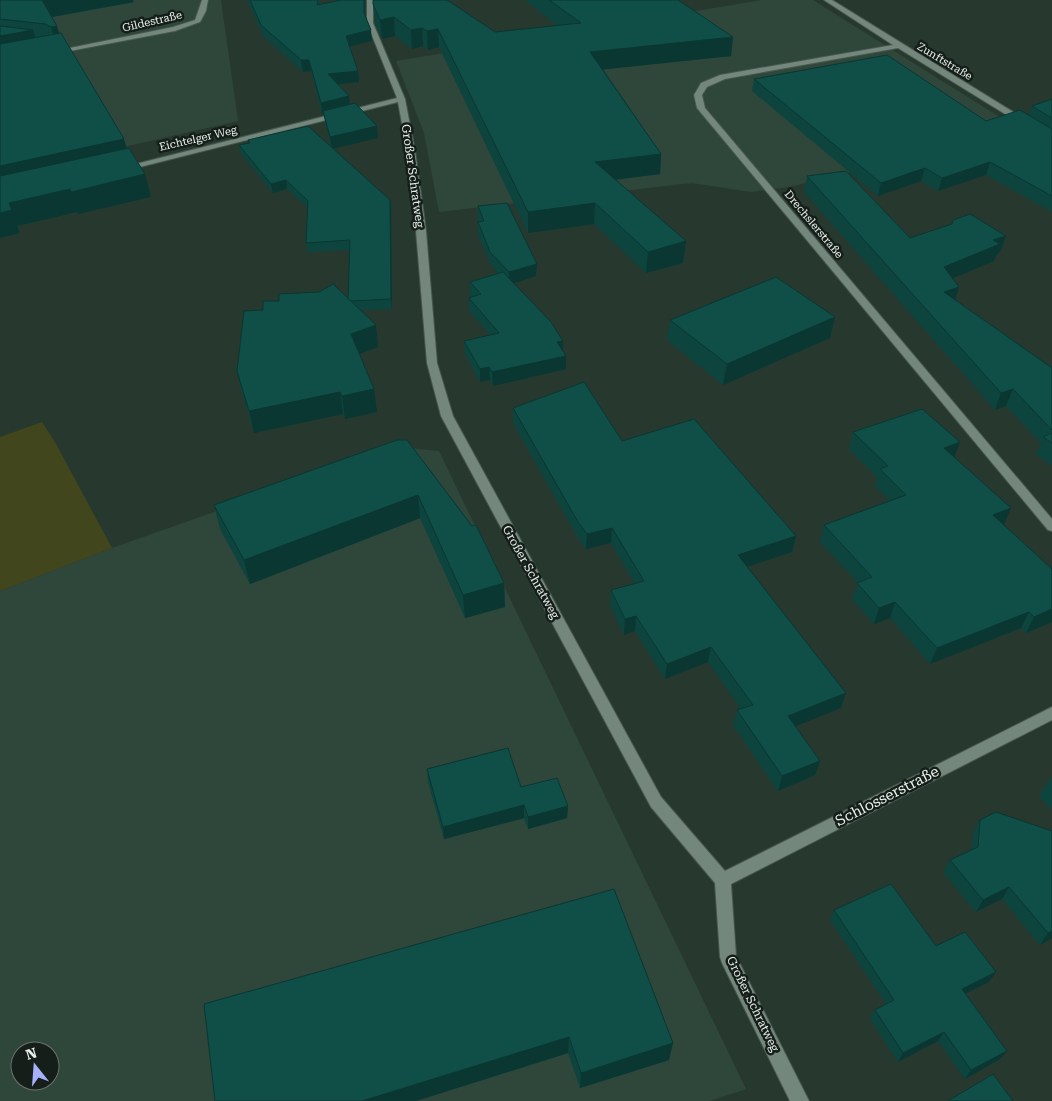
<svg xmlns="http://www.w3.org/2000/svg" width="1052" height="1101" viewBox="0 0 1052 1101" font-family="'Roboto Serif',serif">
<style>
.built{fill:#2f463a;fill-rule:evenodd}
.green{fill:#42461c}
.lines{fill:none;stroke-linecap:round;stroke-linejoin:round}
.street-casing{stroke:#47564e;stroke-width:2}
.street{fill:#74877c;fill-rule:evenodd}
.wall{fill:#0d443e}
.shaded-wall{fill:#0a3732}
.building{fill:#0f4f48;stroke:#0a3732}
.labels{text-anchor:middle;stroke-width:5;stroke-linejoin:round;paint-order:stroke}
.far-street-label{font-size:11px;fill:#e6f1eb;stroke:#161e1a}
.street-label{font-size:12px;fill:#e6f1eb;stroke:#161e1a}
.near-street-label{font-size:15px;fill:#e6f1eb;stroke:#161e1a}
</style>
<rect width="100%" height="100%" fill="#27392f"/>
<path class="built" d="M 0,0 L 221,0 L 238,121 L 0,175 Z
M 762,0 L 813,0 L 1006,121 L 902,159 L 789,187 L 751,192 L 692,183 L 439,212 L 424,133 L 396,61 Z
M 409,448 L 439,451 L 746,1089 L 710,1101 L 0,1101 L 0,591 L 112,548 L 387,451 ZM 20,1051 L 50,1051 L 50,1081 L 20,1081 Z"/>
<path class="green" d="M 42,422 L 56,444 L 112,548 L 0,591 L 0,437 Z"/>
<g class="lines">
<defs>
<path id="street" d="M 202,0 L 208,0 L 206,11 L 200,22 L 175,31 L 54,54 L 50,52 L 173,27 L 195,20 Z
M 367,0 L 373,0 L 373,23 L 405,99 L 415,151 L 426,231 L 437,363 L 453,416 L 661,797 L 725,871 L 1052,707 L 1052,720 L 731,884 L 736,956 L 809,1101 L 790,1101 L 722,963 L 720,957 L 715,883 L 651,807 L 441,416 L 427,363 L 416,231 L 407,151 L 398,102 L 124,171 L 120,168 L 397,98 L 367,23 Z
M 824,0 L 832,0 L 1052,136 L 1052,141 L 1049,141 L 898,48 L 725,79 L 707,87 L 702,95 L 705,108 L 1052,519 L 1052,531 L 1048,530 L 697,108 L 694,95 L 701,83 L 720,75 L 893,45 Z"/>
</defs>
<use href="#street" class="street-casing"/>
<use href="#street" class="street"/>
</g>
<path class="wall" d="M 0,0 L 134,2 L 52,17 L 59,33 L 127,148 L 151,197 L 78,214 L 77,212 L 17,226 L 20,233 L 0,238 Z
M 247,0 L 320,0 L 319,5 L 365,5 L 365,15 L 372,41 L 349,46 L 359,82 L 338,84 L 350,104 L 378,138 L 333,148 L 390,200 L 391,209 L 392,309 L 361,310 L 378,347 L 359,354 L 377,412 L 345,419 L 343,414 L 254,433 L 242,393 L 237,371 L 263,310 L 348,298 L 350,250 L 308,252 L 306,243 L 308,208 L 287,189 L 273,193 L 241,154 L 239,145 L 249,143 L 248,140 L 331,147 L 325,122 L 324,114 L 322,114 L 311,71 L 303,72 L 263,36 Z
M 525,0 L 678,0 L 731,56 L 603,69 L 661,154 L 660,174 L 616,180 L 686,241 L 683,263 L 646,273 L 594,224 L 528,233 L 439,47 L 428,50 L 423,46 L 412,49 L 395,36 L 382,39 L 375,23 L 373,4 L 448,1 L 495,32 L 558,26 Z
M 754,79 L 986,121 L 1029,115 L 1032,106 L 1052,99 L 1052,212 L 986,175 L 938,191 L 921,181 L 878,196 L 752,91 Z
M 807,176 L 910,238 L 952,224 L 953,220 L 1006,236 L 1000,252 L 997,254 L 994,261 L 952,278 L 959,287 L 955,300 L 1052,368 L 1052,466 L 1036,454 L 1041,443 L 1006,406 L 995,410 L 804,192 Z
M 478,206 L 536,276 L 514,283 L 563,341 L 563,352 L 566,369 L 493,386 L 490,380 L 480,382 L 465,354 L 464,341 L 490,335 L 469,311 L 469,298 L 472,297 L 470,295 L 470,282 L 498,273 L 491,265 L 478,235 L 478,222 L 479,222 L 478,219 Z
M 670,320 L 830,338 L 723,385 L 667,340 Z
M 513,408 L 622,441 L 796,536 L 792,552 L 747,567 L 846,693 L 841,708 L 795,726 L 820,761 L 815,775 L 778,791 L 733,725 L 737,710 L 741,709 L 708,662 L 665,679 L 635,631 L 624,635 L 610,605 L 611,590 L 635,584 L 611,543 L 586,549 L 578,538 L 513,423 Z
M 853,432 L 954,457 L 1004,525 L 1052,569 L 1052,622 L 1026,633 L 1021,628 L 930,664 L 890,618 L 874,624 L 852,599 L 858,583 L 820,542 L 824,525 L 890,501 L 875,486 L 877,477 L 849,449 Z
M 397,440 L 504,583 L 505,607 L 465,618 L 420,518 L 250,584 L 220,529 L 214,505 Z
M 427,769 L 521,787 L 568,806 L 567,818 L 528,829 L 524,818 L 444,839 L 428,782 Z
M 1052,777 L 1052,810 L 1039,796 L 1051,778 Z
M 980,820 L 1052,831 L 1052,938 L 1040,945 L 1002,899 L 976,912 L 943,872 L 950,860 L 972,849 L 973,832 Z
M 614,889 L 669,1060 L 580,1088 L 568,1053 L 416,1101 L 215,1101 Z
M 834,910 L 936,946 L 989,982 L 965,994 L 1000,1059 L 965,1079 L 938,1041 L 898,1062 L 870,1019 L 875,1010 L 886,1004 L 830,920 Z"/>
<path class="shaded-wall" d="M 41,0 L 133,0 L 134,2 L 46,18 Z
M 394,17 L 395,36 L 382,39 L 380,20 Z
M 57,26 L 63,46 L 57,47 L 51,27 Z
M 422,28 L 423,46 L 412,49 L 411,30 Z
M 438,29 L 439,47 L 428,50 L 427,31 Z
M 33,30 L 40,51 L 0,58 L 0,36 Z
M 371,30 L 372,41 L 347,47 L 346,36 Z
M 733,37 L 731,56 L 589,71 L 590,52 Z
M 301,60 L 309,60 L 311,71 L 303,72 Z
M 358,71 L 359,82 L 329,85 L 328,74 Z
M 349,96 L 350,108 L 323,111 L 324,114 L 322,114 L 321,103 Z
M 377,126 L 378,138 L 332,149 L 330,137 Z
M 124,139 L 130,161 L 0,190 L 0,166 Z
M 661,154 L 660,174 L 594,182 L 595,162 Z
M 990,162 L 986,175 L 938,191 L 942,178 Z
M 925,168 L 921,181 L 878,196 L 881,183 Z
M 145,174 L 151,197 L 78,214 L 71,192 Z
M 286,180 L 287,189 L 273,193 L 271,184 Z
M 70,189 L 77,212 L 17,226 L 20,233 L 0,238 L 0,213 L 9,203 Z
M 390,200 L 391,209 L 392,309 L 391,299 Z
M 595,203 L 594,224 L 528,233 L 528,212 Z
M 1006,236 L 1000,252 L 997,254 L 994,261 L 939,284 L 944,267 L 993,240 Z
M 686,241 L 683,263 L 646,273 L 648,252 Z
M 537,264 L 536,276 L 509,285 L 509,272 Z
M 959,287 L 954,303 L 944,292 Z
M 835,317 L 830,338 L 723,385 L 727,364 Z
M 376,325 L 378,347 L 354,356 L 351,334 Z
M 563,341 L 563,354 L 557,342 Z
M 566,356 L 566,369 L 493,386 L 492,372 Z
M 489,367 L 490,380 L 480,382 L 480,369 Z
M 374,389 L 377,412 L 345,419 L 342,396 Z
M 1013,389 L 1006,406 L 995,410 L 1001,393 Z
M 340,392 L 343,414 L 254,433 L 249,411 Z
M 960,442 L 954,458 L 944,448 Z
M 418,495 L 420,518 L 250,584 L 244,560 Z
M 1011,508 L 1004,525 L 993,515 Z
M 612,528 L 611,543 L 586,549 L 587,534 Z
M 796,536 L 792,552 L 735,571 L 738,555 Z
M 504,583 L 505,607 L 465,618 L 463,595 Z
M 895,602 L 890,618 L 874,624 L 879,608 Z
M 1052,609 L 1052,622 L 1026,633 L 1034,617 Z
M 1029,612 L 1021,628 L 930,664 L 937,648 Z
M 636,616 L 635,631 L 624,635 L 625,619 Z
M 711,647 L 708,662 L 665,679 L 667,664 Z
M 846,693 L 841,708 L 784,731 L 788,716 Z
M 820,761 L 815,775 L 778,791 L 782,776 Z
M 524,805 L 524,818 L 444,839 L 443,827 Z
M 568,806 L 567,818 L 528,829 L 528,817 Z
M 1009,887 L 1002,899 L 976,912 L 983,900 Z
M 1052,931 L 1052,938 L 1040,945 L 1048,933 Z
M 996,972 L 989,982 L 956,998 L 962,989 Z
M 944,1032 L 938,1041 L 898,1062 L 903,1053 Z
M 569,1037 L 568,1053 L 416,1101 L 362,1101 Z
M 673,1043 L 669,1060 L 580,1088 L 581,1073 Z
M 1007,1051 L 1000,1059 L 965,1079 L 971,1070 Z"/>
<path class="building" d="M 0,0 L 42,0 L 57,26 L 51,27 L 45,24 L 0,19 Z
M 250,0 L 318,0 L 317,5 L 341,0 L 364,0 L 364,13 L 371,30 L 346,36 L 358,71 L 328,74 L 349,96 L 321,103 L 309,60 L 301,60 L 261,25 Z
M 373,0 L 447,0 L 495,32 L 581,23 L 549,0 L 678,0 L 733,37 L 590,52 L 661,154 L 595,162 L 686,241 L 648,252 L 595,203 L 528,212 L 438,29 L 427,31 L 422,28 L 411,30 L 394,17 L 380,20 L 373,4 Z
M 0,26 L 33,30 L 0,36 Z
M 61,33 L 124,139 L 0,166 L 0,44 Z
M 887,55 L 986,121 L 1020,110 L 1052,129 L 1052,196 L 990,162 L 942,178 L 925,168 L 881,183 L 754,79 Z
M 1052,99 L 1052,118 L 1032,106 Z
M 355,103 L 377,126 L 330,137 L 323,111 Z
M 308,126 L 390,200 L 391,299 L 351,301 L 348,298 L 350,240 L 306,243 L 308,201 L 286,180 L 271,184 L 239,145 L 250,143 L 248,140 Z
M 129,148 L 145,174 L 71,192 L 70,189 L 9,203 L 12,210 L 0,213 L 0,176 Z
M 846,171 L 910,238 L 952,224 L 953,220 L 970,214 L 1006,236 L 993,240 L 1000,244 L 944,267 L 959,287 L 944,292 L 1052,368 L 1052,430 L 1013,389 L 1001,393 L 807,176 Z
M 507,203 L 537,264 L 509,272 L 490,252 L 478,222 L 484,221 L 478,206 Z
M 503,272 L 551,322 L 563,341 L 557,342 L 566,356 L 492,372 L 489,367 L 480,369 L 464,341 L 499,333 L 469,298 L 481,294 L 470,282 Z
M 776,277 L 835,317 L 727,364 L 670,320 Z
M 333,284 L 376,325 L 351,334 L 374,389 L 342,396 L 340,392 L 249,411 L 237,371 L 244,311 L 263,310 L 263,301 L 279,301 L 279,294 L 319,292 Z
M 584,382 L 622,441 L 694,419 L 796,536 L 738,555 L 846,693 L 788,716 L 820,761 L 782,776 L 737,710 L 753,705 L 711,647 L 667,664 L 636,616 L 625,619 L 611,590 L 644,581 L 612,528 L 587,534 L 578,522 L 513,408 Z
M 922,409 L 960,442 L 944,448 L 1011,508 L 993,515 L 1052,569 L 1052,609 L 1034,617 L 1029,612 L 937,648 L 895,602 L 879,608 L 857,583 L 872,577 L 824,525 L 906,495 L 880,469 L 888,466 L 853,432 Z
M 1052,433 L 1052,443 L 1043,437 Z
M 397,440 L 407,440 L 472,526 L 476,525 L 504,583 L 463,595 L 418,495 L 244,560 L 214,505 Z
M 508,748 L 521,787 L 557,778 L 568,806 L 528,817 L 524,805 L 443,827 L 427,769 Z
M 996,812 L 1052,831 L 1052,931 L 1048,933 L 1009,887 L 983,900 L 950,860 L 978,847 L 980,820 Z
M 891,884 L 936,946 L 965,932 L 996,972 L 962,989 L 1007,1051 L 971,1070 L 944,1032 L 903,1053 L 875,1010 L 894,1000 L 834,910 Z
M 614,889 L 673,1043 L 581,1073 L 569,1037 L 362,1101 L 215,1101 L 204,1004 Z
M 993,1074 L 1013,1101 L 948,1101 Z"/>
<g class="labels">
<g class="far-street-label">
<text transform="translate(152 21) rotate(-13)" y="4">Gildestraße</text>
<text transform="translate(945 61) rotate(31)" y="4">Zunftstraße</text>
<text transform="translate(198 138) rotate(-13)" y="4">Eichtelger Weg</text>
<text transform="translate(814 224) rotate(50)" y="4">Drechslerstraße</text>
</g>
<g class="street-label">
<text transform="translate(413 176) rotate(82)" y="4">Großer Schratweg</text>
<text transform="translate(531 572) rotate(61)" y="4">Großer Schratweg</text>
<text transform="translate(753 1004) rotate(64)" y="4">Großer Schratweg</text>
</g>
<g class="near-street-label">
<text transform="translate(887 796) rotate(-27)" y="5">Schlosserstraße</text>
</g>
</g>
<g transform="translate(35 1066) rotate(343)"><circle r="24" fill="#161e1a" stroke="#69726e"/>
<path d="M0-4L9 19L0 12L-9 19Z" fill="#a6b1fc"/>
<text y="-8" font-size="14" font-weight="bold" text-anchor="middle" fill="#e6f1eb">N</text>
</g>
</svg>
